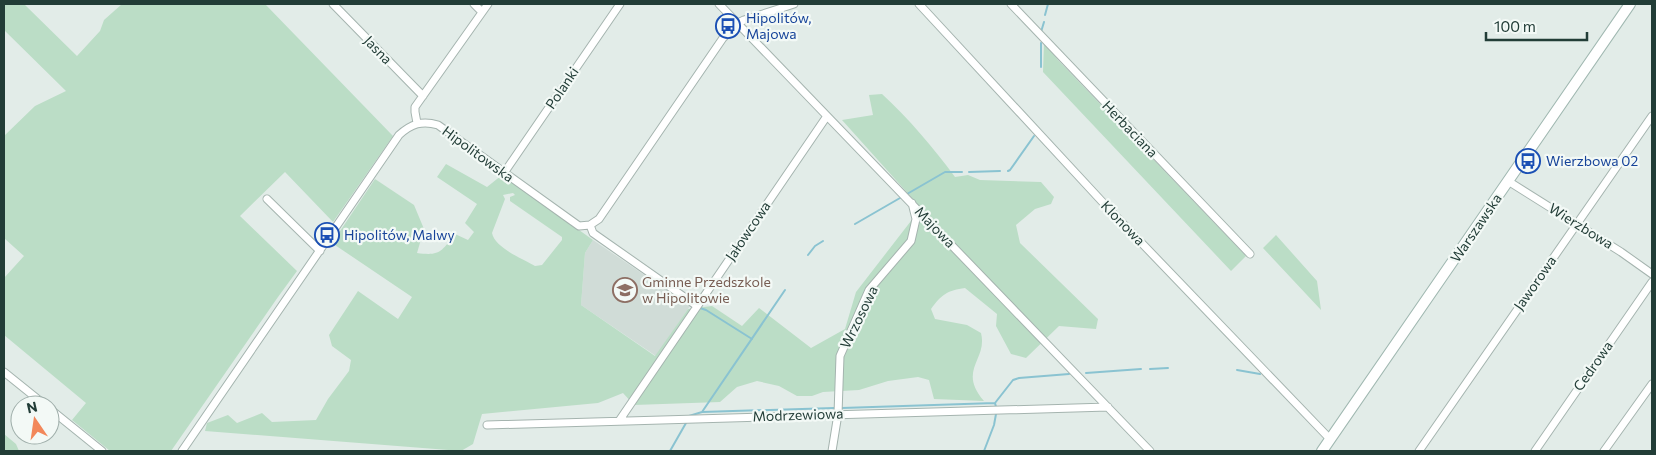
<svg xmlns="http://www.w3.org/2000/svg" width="1656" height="455" viewBox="0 0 1656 455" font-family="Commissioner,sans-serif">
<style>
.built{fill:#d0dcd7}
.green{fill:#bbddc6;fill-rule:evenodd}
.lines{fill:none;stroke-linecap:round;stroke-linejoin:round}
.stream{stroke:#8ac3d1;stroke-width:2}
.street-casing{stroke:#a5b4af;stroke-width:9}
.secondary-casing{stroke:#a0b8b1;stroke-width:12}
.street{stroke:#fff;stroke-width:7}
.secondary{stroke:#fff;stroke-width:10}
.labels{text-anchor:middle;stroke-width:4.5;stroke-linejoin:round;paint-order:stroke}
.transit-label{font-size:14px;fill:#164399;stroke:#f3f9f6;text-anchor:start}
.street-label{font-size:14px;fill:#223d37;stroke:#f3f9f6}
.education-label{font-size:14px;fill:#785e54;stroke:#f3f9f6;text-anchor:start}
</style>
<rect width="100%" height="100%" fill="#e2ece8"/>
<path class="built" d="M 593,240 L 690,306 L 656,356 L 581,305 L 585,253 Z"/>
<path class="green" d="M 4,4 L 24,4 L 77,56 L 100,31 L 104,20 L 122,4 L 265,4 L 393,136 L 333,222 L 285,172 L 240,216 L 297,271 L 278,297 L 171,451 L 110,451 L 72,420 L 86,403 L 4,335 L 4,278 L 24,256 L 4,238 L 4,136 L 35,106 L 66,91 L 4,30 Z
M 1044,43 L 1058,60 L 1246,256 L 1231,271 L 1043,72 Z
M 882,94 C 909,119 933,147 955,177 L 968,175 L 980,180 L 1041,182 L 1054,197 L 1051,204 L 1035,209 L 1016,225 L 1020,243 L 1098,319 L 1096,329 L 1059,326 L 1026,358 L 1011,354 L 996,326 L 997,314 L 965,288 C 948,290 941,295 931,309 L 935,319 L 967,325 L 981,333 C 988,360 957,370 984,401 L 934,399 L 929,380 L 918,377 L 888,381 L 859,390 L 823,392 L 812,396 L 797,396 L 779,386 L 757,381 L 737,387 L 720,402 L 634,405 L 623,393 L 598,403 L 482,414 L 473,444 L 461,451 L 205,431 L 207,423 L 228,415 L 237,423 L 262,413 L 272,422 L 316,420 L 328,399 L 349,371 L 351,360 L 332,346 L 329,335 L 358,291 L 398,319 L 412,297 L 332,243 L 375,179 L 414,205 L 424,229 L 417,253 C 440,256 441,252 455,234 L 468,240 L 474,232 L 465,223 L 477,204 L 437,177 L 446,164 L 487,187 L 502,175 L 593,240 L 585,253 L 581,305 L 655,356 L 688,309 L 712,306 L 742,326 L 759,308 L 811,348 L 845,329 L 856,292 L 921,208 L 842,120 L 873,115 L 869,95 ZM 513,193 L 515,195 L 510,197 L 510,201 L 562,237 L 562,240 L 542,265 L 535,266 C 523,259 495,248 492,233 L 505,199 L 503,195 Z
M 1276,235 L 1317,281 L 1321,310 L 1263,248 Z
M 4,434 L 16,444 L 19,451 L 4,451 Z"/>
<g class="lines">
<path class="stream" d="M 1045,15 L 1048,4
M 1041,32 L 1044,22
M 1041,67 L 1041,43
M 1008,171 L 1010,170 L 1034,136
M 969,172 L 1000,171
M 907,194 L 945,172 L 962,172
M 855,224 L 900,198
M 808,255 L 815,246 L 823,241
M 700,308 L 706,310 L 752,339
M 1150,369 L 1168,368
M 1237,370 L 1260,374
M 1086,373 L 1141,369
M 996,407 L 995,403 L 1013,380 L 1019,378 L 1069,374
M 842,408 L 995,403
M 702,412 L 785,290
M 689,416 L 702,412 L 834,408
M 670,451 L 686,423
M 984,451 L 994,425 L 996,414"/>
<defs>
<path id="street" d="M 333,4 L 423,96
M 474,4 L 482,12
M 719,4 L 1150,451
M 919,4 L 1108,208 L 1330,439
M 1011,4 L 1250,254
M 417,123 L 415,112 L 415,107 L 488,4
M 504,173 L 620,4
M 1508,181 L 1621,252 L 1652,274
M 267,199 L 320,251
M 590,225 L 593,233 L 697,306
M 4,372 L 45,405
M 50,409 L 102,451
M 619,421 L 827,116
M 487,425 L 1108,407
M 182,451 L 399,135 C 411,124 422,120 438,125 L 579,226 L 590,225 L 599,219 L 723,38 L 738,23 L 744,20 L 794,4
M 832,451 L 838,414 L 840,356 L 869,290 L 911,241 L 916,219 L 912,203
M 1419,451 L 1652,116
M 1535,451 L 1652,282
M 1604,451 L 1652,384"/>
<path id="secondary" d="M 1322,451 L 1630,4"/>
</defs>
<use href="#street" class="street-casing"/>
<use href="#secondary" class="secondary-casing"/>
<use href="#street" class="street"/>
<use href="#secondary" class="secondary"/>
</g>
<defs>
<symbol id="bus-ring" viewBox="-11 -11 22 22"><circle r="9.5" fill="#f3f9f6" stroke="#1a4fb4" stroke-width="1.5"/><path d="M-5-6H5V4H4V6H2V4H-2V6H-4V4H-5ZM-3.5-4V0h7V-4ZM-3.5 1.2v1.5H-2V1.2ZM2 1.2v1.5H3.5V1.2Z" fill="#1a4fb4"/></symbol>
<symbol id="school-ring" viewBox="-11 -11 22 22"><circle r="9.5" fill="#f3f9f6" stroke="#8d6e63" stroke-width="1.5"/><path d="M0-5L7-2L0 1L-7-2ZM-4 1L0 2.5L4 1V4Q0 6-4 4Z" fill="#8d6e63"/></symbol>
</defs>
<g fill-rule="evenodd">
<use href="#bus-ring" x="714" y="12" width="28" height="28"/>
<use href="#bus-ring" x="1514" y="147" width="28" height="28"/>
<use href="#bus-ring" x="313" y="221" width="28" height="28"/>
<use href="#school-ring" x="611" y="276" width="28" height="28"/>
</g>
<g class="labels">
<g class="transit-label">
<text x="746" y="23">Hipolitów,<tspan x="746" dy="16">Majowa</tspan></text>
<text x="1546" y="166">Wierzbowa 02</text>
<text x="344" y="240">Hipolitów, Malwy</text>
</g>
<g class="street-label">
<text transform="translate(378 50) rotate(46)" y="5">Jasna</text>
<text transform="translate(562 88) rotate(-56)" y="5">Polanki</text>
<text transform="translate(1130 129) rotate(46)" y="5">Herbaciana</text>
<text transform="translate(478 154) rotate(36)" y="5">Hipolitowska</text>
<text transform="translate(1123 223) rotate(46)" y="5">Klonowa</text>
<text transform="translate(1581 226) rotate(32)" y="5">Wierzbowa</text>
<text transform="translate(935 227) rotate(46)" y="5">Majowa</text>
<text transform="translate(1476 228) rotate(-56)" y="5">Warszawska</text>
<text transform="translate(748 231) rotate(-56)" y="5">Jałowcowa</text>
<text transform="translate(1535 283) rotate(-55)" y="5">Jaworowa</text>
<text transform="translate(859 317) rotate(-64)" y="5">Wrzosowa</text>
<text transform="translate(1593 366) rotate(-55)" y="5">Cedrowa</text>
<text transform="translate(798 415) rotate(-2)" y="5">Modrzewiowa</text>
</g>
<g class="education-label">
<text x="642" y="287">Gminne Przedszkole<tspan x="642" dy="16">w Hipolitowie</tspan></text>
</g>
</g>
<rect width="1656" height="455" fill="none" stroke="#223d37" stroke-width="10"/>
<g transform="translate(35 420) rotate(347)"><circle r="24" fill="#f3f9f6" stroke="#9faeaa"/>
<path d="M0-4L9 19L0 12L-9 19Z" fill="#f2875a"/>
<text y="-8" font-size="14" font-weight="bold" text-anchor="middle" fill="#223d37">N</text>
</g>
<path d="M1486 32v8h101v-8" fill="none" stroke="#223d37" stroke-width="2.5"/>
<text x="1494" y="32" font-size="15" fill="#223d37" stroke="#f3f9f6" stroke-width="4" paint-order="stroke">100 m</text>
</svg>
